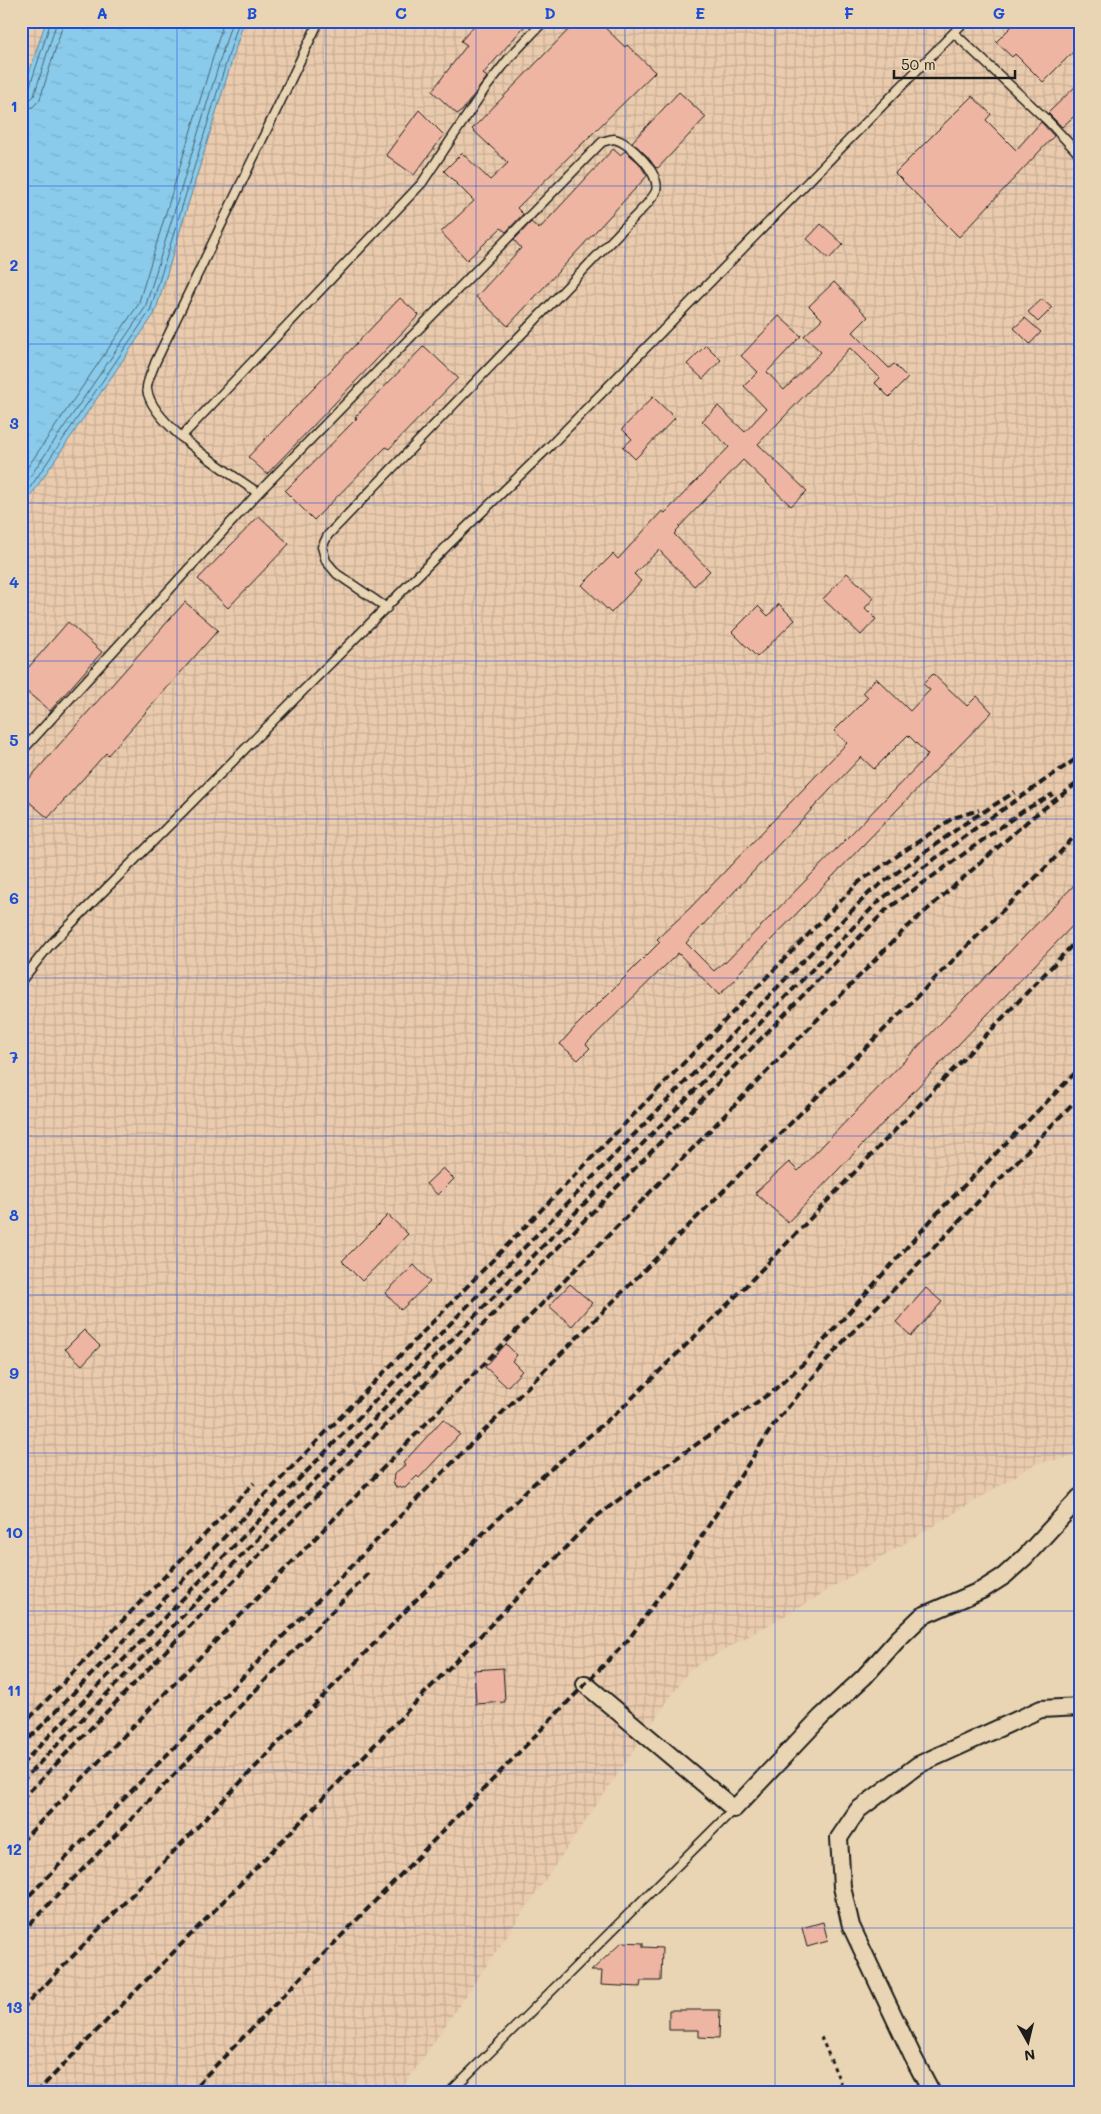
<svg xmlns="http://www.w3.org/2000/svg" width="1101" height="2114" viewBox="0 0 1101 2114" font-family="Mali,sans-serif">
<style>
.industrial{fill:url(#industrial-grid)}
.water{fill:url(#water-ripples);stroke:#5e8598}
.lines{fill:none;stroke-linecap:round;stroke-linejoin:round}
.shore{stroke:#48626f;stroke-width:1}
.building{fill:#edb5a2;stroke:#1c1c1c;fill-rule:evenodd}
.lane-casing{stroke:#1c1c1c;stroke-width:11}
.street-casing{stroke:#1c1c1c;stroke-width:20}
.path{stroke:#1c1c1c;stroke-width:3;stroke-dasharray:4 4;stroke-linecap:butt}
.lane{stroke:#e9d5b3;stroke-width:8}
.street{stroke:#e9d5b3;stroke-width:16}
.rail{stroke:#1c1c1c;stroke-width:4;stroke-dasharray:8 4;stroke-linecap:butt}
.grid{fill:none;stroke:#1d4ed8;stroke-width:1;stroke-opacity:0.55}
.neatline{fill:none;stroke:#1d4ed8;stroke-width:2}
.grid-label{font-size:16px;text-anchor:middle;font-weight:bold;fill:#1d4ed8}
</style>
<defs>
<pattern id="industrial-grid" width="8" height="8" patternUnits="userSpaceOnUse" patternTransform="scale(1.25)"><rect width="8" height="8" fill="#eacbae"/><path d="M0 4h8M4 0v8" fill="none" stroke="#c8ae95"/></pattern>
<pattern id="water-ripples" width="26" height="14" patternUnits="userSpaceOnUse" patternTransform="scale(1.25)"><rect width="26" height="14" fill="#8acbeb"/><path d="M2 4q2-2 4 0t4 0M15 11q2-2 4 0t4 0" fill="none" stroke="#76aec9"/></pattern>
</defs>
<rect width="100%" height="100%" fill="#e9d5b3"/>
<filter id="ink" filterUnits="userSpaceOnUse"><feTurbulence type="fractalNoise" baseFrequency=".02" numOctaves="2"/><feDisplacementMap in="SourceGraphic" scale="10" xChannelSelector="R" yChannelSelector="G"/><feConvolveMatrix kernelMatrix="1 2 1 2 8 2 1 2 1" color-interpolation-filters="sRGB"/></filter>
<g filter="url(#ink)">
<path class="industrial" d="M 21,21 L 1080,21 L 1080,1455 L 1035,1464 L 807,1603 L 689,1670 L 399,2093 L 21,2093 Z"/>
<path class="water" d="M 46,21 L 244,21 L 155,313 L 21,510 L 21,98 Z"/>
<g class="lines">
<path class="shore" d="M 21,96 L 26,95 L 28,92 L 51,21
M 21,102 L 29,101 L 34,96 L 57,21
M 21,110 L 33,107 L 40,99 L 64,21
M 21,477 L 138,305 L 224,21
M 21,490 L 145,308 L 232,21
M 21,501 L 150,311 L 239,21"/>
</g>
<path class="building" d="M 478,21 L 529,21 L 483,74 L 487,77 L 462,111 L 457,114 L 432,91 L 467,45 L 461,41 Z
M 577,21 L 598,21 L 625,47 L 627,45 L 655,72 L 517,208 L 523,214 L 506,232 L 501,228 L 467,260 L 441,232 L 474,201 L 444,171 L 462,153 L 490,180 L 508,163 L 472,129 Z
M 1017,21 L 1080,21 L 1080,45 L 1043,82 L 1015,54 L 1012,57 L 996,42 Z
M 1080,82 L 1080,111 L 1062,127 L 1048,113 Z
M 679,92 L 706,117 L 658,168 L 655,167 L 647,156 L 632,142 Z
M 972,96 L 991,114 L 986,120 L 1016,150 L 1041,122 L 1054,136 L 959,237 L 895,173 Z
M 419,110 L 444,135 L 414,175 L 386,155 Z
M 613,149 L 620,155 L 625,151 L 639,163 L 647,176 L 508,326 L 476,297 L 521,248 L 514,240 L 531,222 L 539,229 Z
M 821,224 L 843,244 L 829,259 L 807,239 Z
M 834,282 L 868,317 L 853,332 L 889,368 L 894,364 L 908,378 L 889,397 L 875,383 L 880,378 L 850,348 L 758,444 L 807,491 L 791,506 L 743,460 L 679,527 L 680,528 L 674,534 L 710,571 L 694,586 L 659,550 L 634,574 L 641,581 L 611,613 L 582,585 L 613,554 L 618,559 L 662,511 L 665,513 L 729,447 L 702,421 L 718,406 L 745,432 L 766,409 L 744,386 L 758,372 L 741,356 L 779,316 L 801,336 L 767,372 L 784,390 L 821,352 L 804,336 L 822,319 L 809,306 Z
M 400,298 L 419,315 L 267,474 L 248,457 Z
M 1042,299 L 1052,308 L 1038,322 L 1028,312 Z
M 1025,318 L 1041,332 L 1030,344 L 1014,328 Z
M 706,345 L 721,360 L 703,379 L 687,364 Z
M 424,346 L 458,378 L 389,449 L 386,447 L 314,520 L 285,491 L 357,418 L 355,417 Z
M 653,397 L 675,418 L 635,459 L 623,447 L 632,439 L 622,429 Z
M 259,516 L 289,544 L 228,608 L 198,579 Z
M 847,573 L 874,598 L 865,608 L 876,619 L 861,635 L 823,599 Z
M 185,602 L 218,630 L 108,755 L 106,753 L 48,818 L 21,795 L 21,788 Z
M 779,604 L 795,620 L 757,657 L 732,632 L 758,606 L 768,616 Z
M 68,622 L 102,652 L 50,711 L 21,687 L 21,676 Z
M 933,674 L 967,706 L 977,696 L 992,712 L 737,975 L 738,977 L 719,995 L 678,953 L 586,1044 L 590,1048 L 578,1060 L 560,1044 L 576,1026 L 660,942 L 657,939 L 690,908 L 847,743 L 834,731 L 868,697 L 863,692 L 876,678 L 910,711 L 930,690 L 923,684 ZM 908,735 L 928,755 L 725,963 L 724,962 L 714,971 L 686,943 L 861,757 L 874,769 Z
M 1080,879 L 1080,918 L 788,1222 L 765,1202 L 755,1193 L 789,1162 L 798,1171 Z
M 443,1168 L 454,1179 L 438,1195 L 426,1184 Z
M 388,1215 L 408,1234 L 362,1281 L 342,1261 Z
M 414,1265 L 430,1282 L 401,1310 L 385,1293 Z
M 570,1284 L 592,1303 L 572,1326 L 549,1306 Z
M 926,1288 L 942,1302 L 911,1336 L 896,1322 Z
M 84,1330 L 100,1346 L 82,1365 L 65,1349 Z
M 506,1344 L 517,1355 L 512,1361 L 522,1371 L 507,1387 L 485,1367 Z
M 443,1419 L 460,1434 L 419,1478 L 417,1476 L 405,1488 L 396,1487 L 393,1482 L 394,1474 L 405,1465 L 403,1463 Z
M 503,1668 L 505,1702 L 476,1704 L 474,1670 Z
M 823,1922 L 828,1941 L 807,1947 L 802,1928 Z
M 622,1942 L 643,1943 L 643,1947 L 662,1948 L 661,1981 L 641,1981 L 640,1987 L 601,1985 L 602,1971 L 591,1971 Z
M 669,2010 L 720,2010 L 719,2038 L 699,2037 L 699,2030 L 669,2030 Z"/>
<g class="lines">
<defs>
<path id="lane" d="M 319,21 L 155,363 C 153,370 146,382 147,389 C 151,425 229,472 258,493 L 602,142 C 606,141 610,139 614,139 C 630,142 661,174 656,191 C 654,196 649,201 647,204 L 328,535 L 322,547 L 326,561 L 337,574 L 387,608
M 954,33 L 1048,121 L 1080,155
M 181,437 L 422,183 L 484,90 L 510,57 L 544,21
M 21,752 L 258,493
M 21,981 L 49,946 L 449,544 L 550,446 L 965,21
M 449,2093 L 734,1809"/>
<path id="street" d="M 585,1684 L 734,1809 L 821,1717 L 864,1677 L 898,1639 L 922,1616 L 982,1590 L 1004,1576 L 1025,1557 L 1080,1497
M 932,2093 L 913,2057 L 851,1926 L 842,1887 L 839,1838 L 858,1810 L 918,1765 L 1041,1709 L 1080,1707"/>
</defs>
<use href="#lane" class="lane-casing"/>
<use href="#street" class="street-casing"/>
<path class="path" d="M 821,2037 L 845,2093"/>
<use href="#lane" class="lane"/>
<use href="#street" class="street"/>
<path class="rail" d="M 21,1727 L 254,1483
M 21,1747 L 859,882 L 953,818 L 979,810
M 21,1765 L 870,892 L 964,824 L 1015,792
M 21,1782 L 879,901 L 973,830 L 1080,756
M 21,1800 L 886,910 L 1023,811 L 1053,794
M 21,1842 L 904,930 L 1030,819 L 1080,781
M 21,1904 L 461,1454 L 1056,857 L 1080,830
M 21,1933 L 369,1573
M 21,2010 L 418,1598 L 530,1487 L 623,1407 L 740,1292 L 1080,937
M 36,2093 L 248,1876 L 592,1520 L 638,1485 L 773,1391 L 803,1364 L 941,1209 L 1080,1068
M 189,2093 L 628,1640 L 689,1556 L 774,1424 L 840,1345 L 1080,1096"/>
</g>
</g>
<path class="grid" d="M 177,21 L 177,2093M 326,21 L 326,2093M 476,21 L 476,2093M 625,21 L 625,2093M 775,21 L 775,2093M 924,21 L 924,2093M 21,186 L 1080,186M 21,344 L 1080,344M 21,503 L 1080,503M 21,661 L 1080,661M 21,819 L 1080,819M 21,978 L 1080,978M 21,1136 L 1080,1136M 21,1295 L 1080,1295M 21,1453 L 1080,1453M 21,1611 L 1080,1611M 21,1770 L 1080,1770M 21,1928 L 1080,1928"/>
<rect width="1101" height="2114" fill="none" stroke="#e9d5b3" stroke-width="55"/>
<g transform="translate(1028 2042) rotate(172)" stroke="#e9d5b3" stroke-width="4" paint-order="stroke">
<path d="M0-4L9 19L0 12L-9 19Z" fill="#1c1c1c"/>
<text y="-8" font-size="14" font-weight="bold" text-anchor="middle" fill="#1c1c1c">N</text>
</g>
<path d="M894 70v8h121v-8" fill="none" stroke="#1c1c1c" stroke-width="2.5"/>
<text x="901" y="70" font-size="15" fill="#1c1c1c" stroke="#e9d5b3" stroke-width="4" paint-order="stroke">50 m</text>
<rect x="28" y="28" width="1046" height="2058" class="neatline"/>
<g class="grid-label">
<text x="102" y="19">A</text>
<text x="252" y="19">B</text>
<text x="401" y="19">C</text>
<text x="550" y="19">D</text>
<text x="700" y="19">E</text>
<text x="849" y="19">F</text>
<text x="999" y="19">G</text>
<text x="14" y="112">1</text>
<text x="14" y="271">2</text>
<text x="14" y="429">3</text>
<text x="14" y="588">4</text>
<text x="14" y="746">5</text>
<text x="14" y="904">6</text>
<text x="14" y="1063">7</text>
<text x="14" y="1221">8</text>
<text x="14" y="1379">9</text>
<text x="14" y="1538">10</text>
<text x="14" y="1696">11</text>
<text x="14" y="1855">12</text>
<text x="14" y="2013">13</text>
</g>
</svg>
